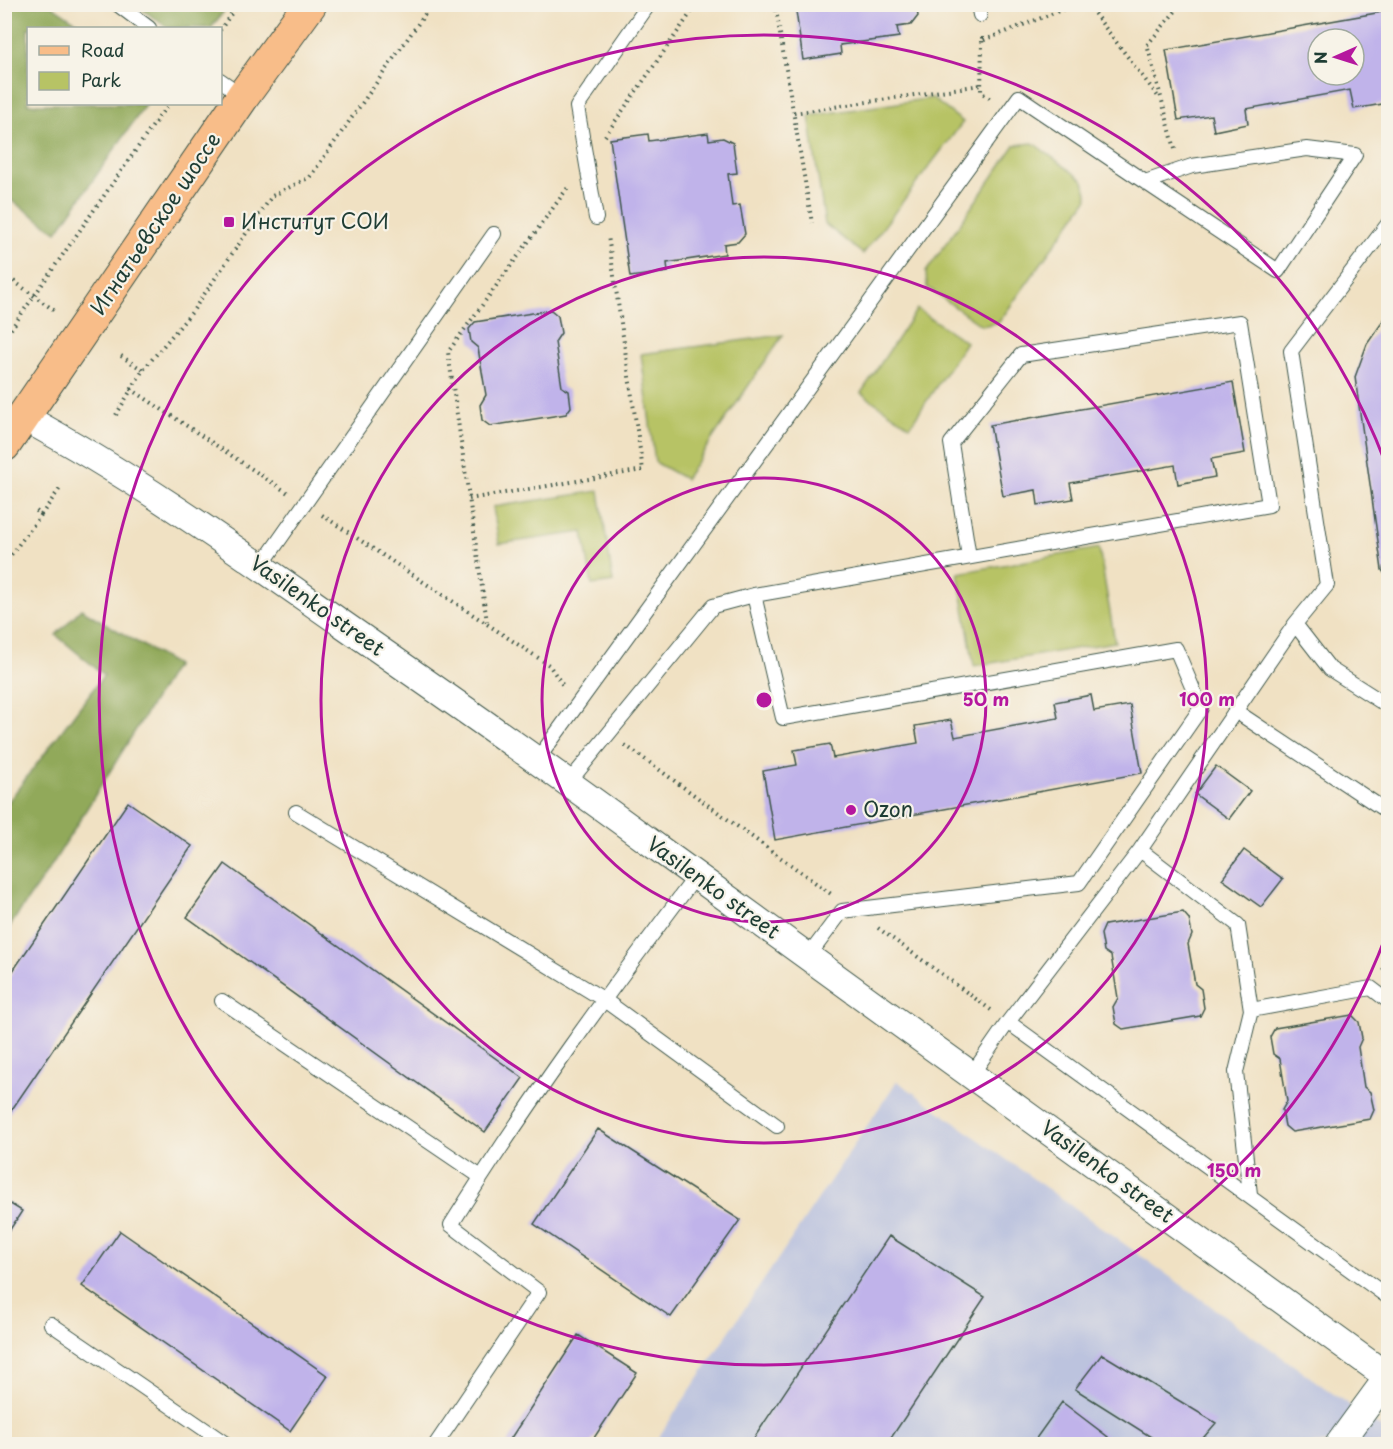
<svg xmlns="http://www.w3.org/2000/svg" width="1393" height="1449" viewBox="0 0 1393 1449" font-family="'Playpen Sans',sans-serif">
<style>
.industrial{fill:#bcc3de}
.green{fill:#b7c365;stroke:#6b804c;stroke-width:1.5}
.forest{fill:#91a95a;stroke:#587347;stroke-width:1.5}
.building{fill:#c0b3ea;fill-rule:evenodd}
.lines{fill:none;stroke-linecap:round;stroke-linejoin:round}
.lane-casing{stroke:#3e5649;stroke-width:16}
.street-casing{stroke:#3e5649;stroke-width:29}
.primary-casing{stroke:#3e5649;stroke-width:35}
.path{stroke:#3e5649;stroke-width:4;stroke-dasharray:1.5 4.5;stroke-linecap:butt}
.lane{stroke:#fff;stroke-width:14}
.street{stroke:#fff;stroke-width:27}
.primary{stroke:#f8bd89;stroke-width:33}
.ring{fill:none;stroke:#b5179e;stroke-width:3}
.poi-dot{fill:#b5179e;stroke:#f7f3e8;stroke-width:2}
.labels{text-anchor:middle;stroke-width:4.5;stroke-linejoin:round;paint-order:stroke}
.poi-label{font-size:21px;fill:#1f3d34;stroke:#f7f3e8;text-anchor:start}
.street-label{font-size:21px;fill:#1f3d34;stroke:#f7f3e8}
.centre{fill:#b5179e;stroke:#f7f3e8;stroke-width:3}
.ring-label{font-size:18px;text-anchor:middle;font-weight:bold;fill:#b5179e;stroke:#f7f3e8;stroke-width:4.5;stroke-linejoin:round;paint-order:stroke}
</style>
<rect width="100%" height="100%" fill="#f7f3e8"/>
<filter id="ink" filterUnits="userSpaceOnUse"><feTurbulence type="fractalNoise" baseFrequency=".0167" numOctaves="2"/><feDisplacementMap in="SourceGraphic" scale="12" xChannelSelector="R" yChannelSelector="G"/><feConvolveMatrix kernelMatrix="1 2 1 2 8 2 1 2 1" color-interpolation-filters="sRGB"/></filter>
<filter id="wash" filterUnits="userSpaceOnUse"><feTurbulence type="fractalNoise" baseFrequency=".008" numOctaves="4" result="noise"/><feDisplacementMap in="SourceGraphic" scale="24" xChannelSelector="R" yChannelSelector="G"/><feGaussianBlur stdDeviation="1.35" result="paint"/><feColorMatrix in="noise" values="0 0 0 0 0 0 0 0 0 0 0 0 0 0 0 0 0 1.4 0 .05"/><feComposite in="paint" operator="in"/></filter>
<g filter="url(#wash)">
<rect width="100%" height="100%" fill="#f0e1c3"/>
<path class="industrial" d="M 897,1081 L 1388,1433 L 1388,1444 L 654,1444 Z"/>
<path class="green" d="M 932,98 L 963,122 L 863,254 L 825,224 L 809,116 Z
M 1033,143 L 1084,181 L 1088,198 L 999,322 L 982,326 L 927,287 L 926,272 L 1015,145 Z
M 917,309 L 966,342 L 910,426 L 861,393 Z
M 783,335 L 685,479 L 655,462 L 641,354 Z
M 599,491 L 613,582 L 592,585 L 583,532 L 499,544 L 493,507 Z
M 1099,548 L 1115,642 L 974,666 L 958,573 Z"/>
<path class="forest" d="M 6,5 L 51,5 L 85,28 L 28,28 L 28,104 L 146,104 L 57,232 L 5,196 Z
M 136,5 L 229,5 L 211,28 L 168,28 Z
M 81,609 L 176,665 L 53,863 L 5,933 L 5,806 L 104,675 L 56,635 Z"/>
<g id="blocks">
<path class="building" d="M 795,4 L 916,4 L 918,16 L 911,25 L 897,27 L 899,37 L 840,45 L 841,54 L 803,60 Z
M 1388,11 L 1388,103 L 1354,109 L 1350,90 L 1246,109 L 1248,124 L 1214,131 L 1211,115 L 1178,120 L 1166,50 ZM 1318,39 L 1354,39 L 1354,75 L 1318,75 Z
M 708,133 L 709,140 L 723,138 L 733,143 L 737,173 L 728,174 L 732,206 L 740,205 L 745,234 L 738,242 L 724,244 L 725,254 L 667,263 L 668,272 L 630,277 L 610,139 L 648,134 L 649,141 Z
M 551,310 L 558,316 L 561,333 L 555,342 L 562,387 L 569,391 L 571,407 L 566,414 L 490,426 L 482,420 L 480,405 L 486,395 L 478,348 L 471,342 L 469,329 L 475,322 Z
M 1388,314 L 1388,579 L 1382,570 L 1355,377 L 1367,344 Z
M 1233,382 L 1245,453 L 1211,459 L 1215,477 L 1178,484 L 1175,465 L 1070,483 L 1073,499 L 1038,505 L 1036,490 L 1003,496 L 990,425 Z
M 1091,695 L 1094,711 L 1130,705 L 1142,773 L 775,840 L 763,771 L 797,765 L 794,750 L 830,744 L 833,758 L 918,743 L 915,726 L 951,720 L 955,737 L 1058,718 L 1055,702 Z
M 1216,766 L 1250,791 L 1229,819 L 1195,794 Z
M 128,802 L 192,846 L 4,1121 L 4,984 Z
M 1244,850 L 1283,879 L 1261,907 L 1222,879 Z
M 225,864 L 523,1078 L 485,1132 L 187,917 Z
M 1183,912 L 1189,919 L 1192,935 L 1188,944 L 1195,984 L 1201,989 L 1204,1008 L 1200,1016 L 1123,1029 L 1116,1024 L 1113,1007 L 1118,998 L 1111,956 L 1104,951 L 1101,934 L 1105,925 Z
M 1352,1015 L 1359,1022 L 1362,1038 L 1358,1047 L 1364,1087 L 1370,1092 L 1374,1110 L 1370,1119 L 1292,1132 L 1285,1126 L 1282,1110 L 1287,1101 L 1280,1059 L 1273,1054 L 1270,1037 L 1275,1028 Z
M 598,1129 L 740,1220 L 671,1317 L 534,1224 Z
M 4,1200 L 22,1211 L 4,1239 Z
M 120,1231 L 328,1376 L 290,1431 L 82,1286 Z
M 889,1236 L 985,1297 L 887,1444 L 750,1444 Z
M 578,1335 L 637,1373 L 590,1444 L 507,1444 Z
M 1102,1354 L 1216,1423 L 1198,1444 L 1162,1444 L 1075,1389 Z
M 1062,1402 L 1108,1437 L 1103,1444 L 1032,1444 Z"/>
</g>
</g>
<g filter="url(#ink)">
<use href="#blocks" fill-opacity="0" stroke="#3e5649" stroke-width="1.5"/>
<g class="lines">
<defs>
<path id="lane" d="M 117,4 L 149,28
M 978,4 L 980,15
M 220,80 L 243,96
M 596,218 L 577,107 L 649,4
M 261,566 L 494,234
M 754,595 L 783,718 L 1176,649 L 1201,708 L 1079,883 L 842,911 L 807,958
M 1295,624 L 1327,585 L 1291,351 L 1388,224
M 1237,712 L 1388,812
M 537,760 L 1019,97 L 1145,182 L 1192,166 L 1307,149 L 1355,155 L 1278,271 L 1145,182
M 569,782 L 713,606 L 754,595 L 1269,505 L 1240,322 L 1021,355 L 951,443 L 969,557
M 296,812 L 603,999 L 777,1126
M 1140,850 L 1238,925 L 1251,1010 L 1236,1072 L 1250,1194
M 222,1001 L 481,1177
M 1251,1010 L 1371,988 L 1388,1001
M 1008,1022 L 1388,1297
M 972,1074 L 1008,1022 L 1140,850 L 1295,624 L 1330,669 L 1388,706
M 51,1324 L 226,1444
M 436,1444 L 539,1292 L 451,1225 C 526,1104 611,989 696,876"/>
<path id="street" d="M 25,418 C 135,477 238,551 341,623 C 449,698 556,773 662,851 C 903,1027 1147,1201 1388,1377
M 1339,1444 L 1388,1377"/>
<path id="primary" d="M 4,445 L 243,96 L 310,4"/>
</defs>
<use href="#lane" class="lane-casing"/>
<use href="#street" class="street-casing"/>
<use href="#primary" class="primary-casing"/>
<path class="path" d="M 775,4 L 812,223
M 1087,4 L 1160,99
M 220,30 L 238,4
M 982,37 L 982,41 L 1077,4
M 982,41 L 981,92 L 992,100
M 794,113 L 981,85
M 605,136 L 697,4
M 1175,149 L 1147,45 L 1180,6 L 1192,4
M 4,274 L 55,311
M 4,339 L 168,104
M 121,356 L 143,370
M 131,389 L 288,493
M 116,415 L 143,370 L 192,312 L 272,196 L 310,177 L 432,4
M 469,499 L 643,470 L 608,236
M 41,515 L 61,487
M 322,515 L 549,665 L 564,687
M 4,564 L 41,515 L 34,509
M 487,622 L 448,352 L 569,186
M 625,745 L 831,894
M 878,928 L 991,1010
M 1383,970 L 1388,961"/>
<use href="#lane" class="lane"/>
<use href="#street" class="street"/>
<use href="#primary" class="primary"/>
</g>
</g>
<g class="ring">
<circle cx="764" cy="700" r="222"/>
<circle cx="764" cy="700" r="443"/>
<path d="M1387 933A665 665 0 1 1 1387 467"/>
</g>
<g class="poi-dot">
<rect x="223" y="216" width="12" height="12" rx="3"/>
<circle cx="851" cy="810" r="6"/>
</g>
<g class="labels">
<g class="poi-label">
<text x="241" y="229">Институт СОИ</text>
<text x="863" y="817">Ozon</text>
</g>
<g class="street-label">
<text transform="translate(156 224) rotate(-56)" y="7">Игнатьевское шоссе</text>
<text transform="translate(317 606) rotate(35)" y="7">Vasilenko street</text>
<text transform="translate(713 888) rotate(36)" y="7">Vasilenko street</text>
<text transform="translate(1107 1172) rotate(36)" y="7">Vasilenko street</text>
</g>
</g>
<circle cx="764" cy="700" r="9" class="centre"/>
<g class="ring-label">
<text x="986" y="706">50 m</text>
<text x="1207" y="706">100 m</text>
<text x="1234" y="1177">150 m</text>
</g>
<rect width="1393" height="1449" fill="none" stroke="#f7f3e8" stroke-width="24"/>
<rect x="27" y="27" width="195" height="78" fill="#f7f3e8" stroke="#a1aaa0" stroke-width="1.5"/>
<rect x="39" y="46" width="30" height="9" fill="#f8bd89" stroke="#a1aaa0" stroke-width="1.5"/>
<text x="81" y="57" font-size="18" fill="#1f3d34">Road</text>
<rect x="39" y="72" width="30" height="18" fill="#b7c365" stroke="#a1aaa0" stroke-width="1.5"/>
<text x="81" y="87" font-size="18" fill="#1f3d34">Park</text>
<g transform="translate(1336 57) rotate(267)"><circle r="28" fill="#f7f3e8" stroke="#a1aaa0" stroke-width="1.5"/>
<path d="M0-4.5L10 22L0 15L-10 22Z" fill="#b5179e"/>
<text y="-9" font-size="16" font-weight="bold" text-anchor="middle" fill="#1f3d34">N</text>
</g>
</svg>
